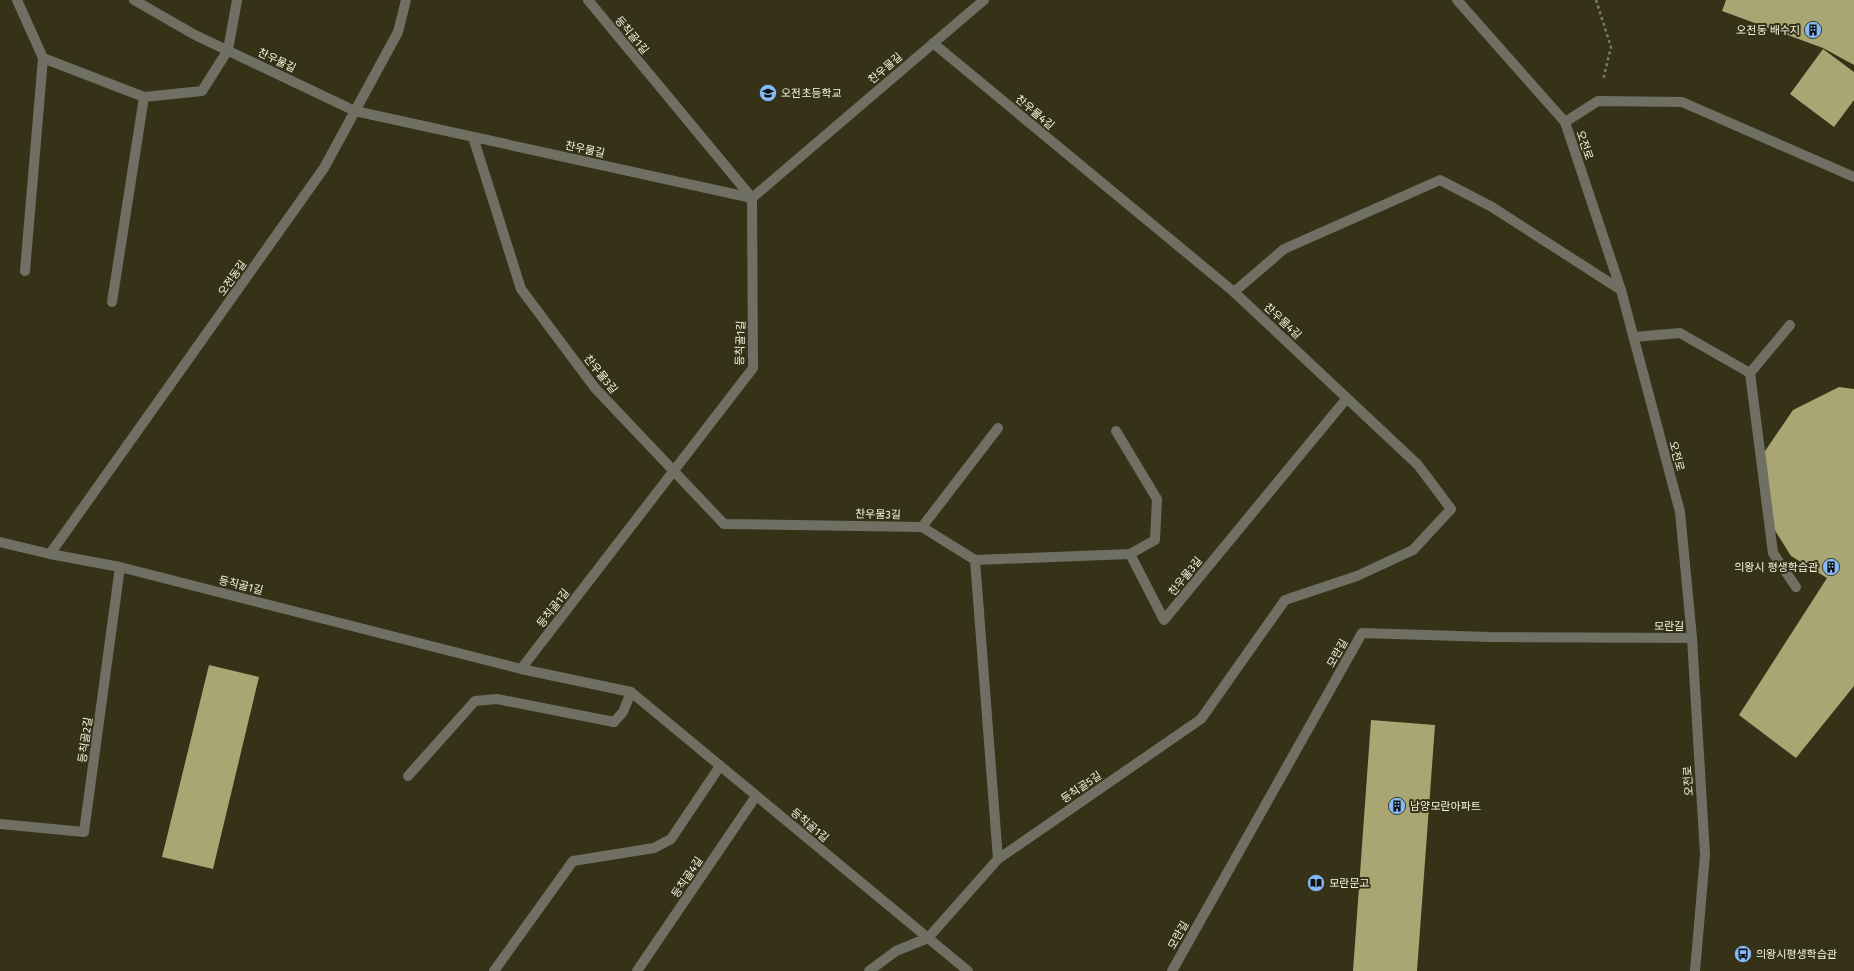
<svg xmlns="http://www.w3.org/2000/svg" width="1854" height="971" viewBox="0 0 1854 971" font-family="'Fira Sans','Noto Sans KR',sans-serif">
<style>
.building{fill:#aaa674}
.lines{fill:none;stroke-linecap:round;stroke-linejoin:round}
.path{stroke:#7b7962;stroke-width:2.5;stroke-dasharray:3 3;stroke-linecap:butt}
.service{stroke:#706f63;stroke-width:10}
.minor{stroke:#706f63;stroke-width:10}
.tertiary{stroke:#706f63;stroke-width:10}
.labels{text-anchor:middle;stroke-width:4;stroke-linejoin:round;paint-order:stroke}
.poi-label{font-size:11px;fill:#f7f6e6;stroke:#353217;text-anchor:start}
.street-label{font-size:11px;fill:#f7f6e6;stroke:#353217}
</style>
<rect width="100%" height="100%" fill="#353217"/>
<path class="building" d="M 1726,0 L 1854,0 L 1854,65 L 1823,48 L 1722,11 Z
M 1823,49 L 1854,72 L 1854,100 L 1834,127 L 1790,94 Z
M 1839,387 L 1854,389 L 1854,686 L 1796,758 L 1739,715 L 1827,578 L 1791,556 L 1769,521 L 1761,457 L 1793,410 Z
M 209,665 L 259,677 L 213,869 L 162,857 Z
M 1371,720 L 1435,725 L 1417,971 L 1353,971 Z"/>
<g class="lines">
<path class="path" d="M 1596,0 L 1611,47 L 1603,80"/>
<path class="service" d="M 1565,122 L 1598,101 L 1682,102 L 1854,177
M 1790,325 L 1750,373 L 1773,553 L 1796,587
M 1634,337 L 1680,333 L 1750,373
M 408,776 L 475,701 L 497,699 L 614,722
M 494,971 L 573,861 L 654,848 L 671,839 L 720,766"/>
<path class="minor" d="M 17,0 L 43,58 L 144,97 L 202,91 L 228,50 L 237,0
M 134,0 L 195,35 L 355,111 L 752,198 L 984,0
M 473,137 L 521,289 L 595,388 L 724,524 L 922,527 L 975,560 L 1130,554 L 1164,620 L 1347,398
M 25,271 L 43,58
M 1234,292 L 1284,249 L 1440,180 L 1492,207 L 1621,290
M 112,302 L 144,97
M 1116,431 L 1157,499 L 1155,540 L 1130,554
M 922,527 L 998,428
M 0,542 L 50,554 L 120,567 L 521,669 L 631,692 L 968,971
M 50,554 L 324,168 L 398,32 L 406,0
M 975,560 L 998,859
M 521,669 L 753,368 L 752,198 L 588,0
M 614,722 L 623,712 L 631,692
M 0,824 L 84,832 L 120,567
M 637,971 L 756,796
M 869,971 L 896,951 L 928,938 L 998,859 L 1201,719 L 1285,600 L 1357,576 L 1413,550 L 1451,509 L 1418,465 L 1234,292 L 933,43
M 1172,971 L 1362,633 L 1490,637 L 1692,638"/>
<path class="tertiary" d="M 1457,0 L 1565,122 L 1621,290 L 1680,512 L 1692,638 L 1705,855 L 1695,971"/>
</g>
<defs>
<symbol id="building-disc" viewBox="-11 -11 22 22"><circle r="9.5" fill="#86bbfb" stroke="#353217"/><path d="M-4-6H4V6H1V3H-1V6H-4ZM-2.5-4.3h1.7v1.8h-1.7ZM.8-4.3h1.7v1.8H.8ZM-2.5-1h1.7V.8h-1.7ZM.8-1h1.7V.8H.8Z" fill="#111"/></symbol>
<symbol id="school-disc" viewBox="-11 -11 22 22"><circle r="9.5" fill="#86bbfb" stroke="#353217"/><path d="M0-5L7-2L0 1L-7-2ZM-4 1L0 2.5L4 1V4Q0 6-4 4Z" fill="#111"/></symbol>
<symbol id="library-disc" viewBox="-11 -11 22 22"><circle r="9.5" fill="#86bbfb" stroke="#353217"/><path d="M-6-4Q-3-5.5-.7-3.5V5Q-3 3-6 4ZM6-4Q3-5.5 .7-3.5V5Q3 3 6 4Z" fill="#111"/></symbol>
<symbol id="bus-disc" viewBox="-11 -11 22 22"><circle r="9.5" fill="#86bbfb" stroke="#353217"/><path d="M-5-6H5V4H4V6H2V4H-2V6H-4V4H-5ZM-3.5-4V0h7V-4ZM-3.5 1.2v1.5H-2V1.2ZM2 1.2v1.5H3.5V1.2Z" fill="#111"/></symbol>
</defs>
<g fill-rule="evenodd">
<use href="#building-disc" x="1803" y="20" width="20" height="20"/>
<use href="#school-disc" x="758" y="83" width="20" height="20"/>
<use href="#building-disc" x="1821" y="557" width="20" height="20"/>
<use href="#building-disc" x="1387" y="796" width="20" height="20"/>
<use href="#library-disc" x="1306" y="873" width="20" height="20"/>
<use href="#bus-disc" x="1733" y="944" width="20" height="20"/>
</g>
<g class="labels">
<g class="poi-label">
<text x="1800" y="34" text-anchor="end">오전동 배수지</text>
<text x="781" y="97">오전초등학교</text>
<text x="1818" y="571" text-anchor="end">의왕시 평생학습관</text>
<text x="1410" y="810">남양모란아파트</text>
<text x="1329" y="887">모란문고</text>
<text x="1756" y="958">의왕시평생학습관</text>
</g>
<g class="street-label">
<text transform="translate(632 35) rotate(50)" y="4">등칙골1길</text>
<text transform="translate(277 60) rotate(25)" y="4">찬우물길</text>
<text transform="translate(885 68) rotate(-41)" y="4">찬우물길</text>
<text transform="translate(1035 112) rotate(40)" y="4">찬우물4길</text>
<text transform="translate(1585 145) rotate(71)" y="4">오전로</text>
<text transform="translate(585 149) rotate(12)" y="4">찬우물길</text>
<text transform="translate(232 278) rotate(-55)" y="4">오전동길</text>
<text transform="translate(1283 321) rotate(43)" y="4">찬우물4길</text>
<text transform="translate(740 343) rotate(-88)" y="4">등칙골1길</text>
<text transform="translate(601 374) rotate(51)" y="4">찬우물3길</text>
<text transform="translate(1677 456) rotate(75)" y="4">오전로</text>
<text transform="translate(878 514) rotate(1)" y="4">찬우물3길</text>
<text transform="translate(1185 576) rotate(-51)" y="4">찬우물3길</text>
<text transform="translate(241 585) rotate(14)" y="4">등칙골1길</text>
<text transform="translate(553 608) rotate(-52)" y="4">등칙골1길</text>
<text x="1669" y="630">모란길</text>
<text transform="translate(1337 653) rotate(-61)" y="4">모란길</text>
<text transform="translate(85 740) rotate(-82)" y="4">등칙골2길</text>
<text transform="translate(1688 781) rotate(-94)" y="4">오전로</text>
<text transform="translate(1081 787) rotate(-34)" y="4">등칙골5길</text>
<text transform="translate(810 825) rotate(40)" y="4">등칙골1길</text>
<text transform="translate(687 877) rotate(-56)" y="4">등칙골4길</text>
<text transform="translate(1178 935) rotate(-61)" y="4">모란길</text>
</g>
</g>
</svg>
